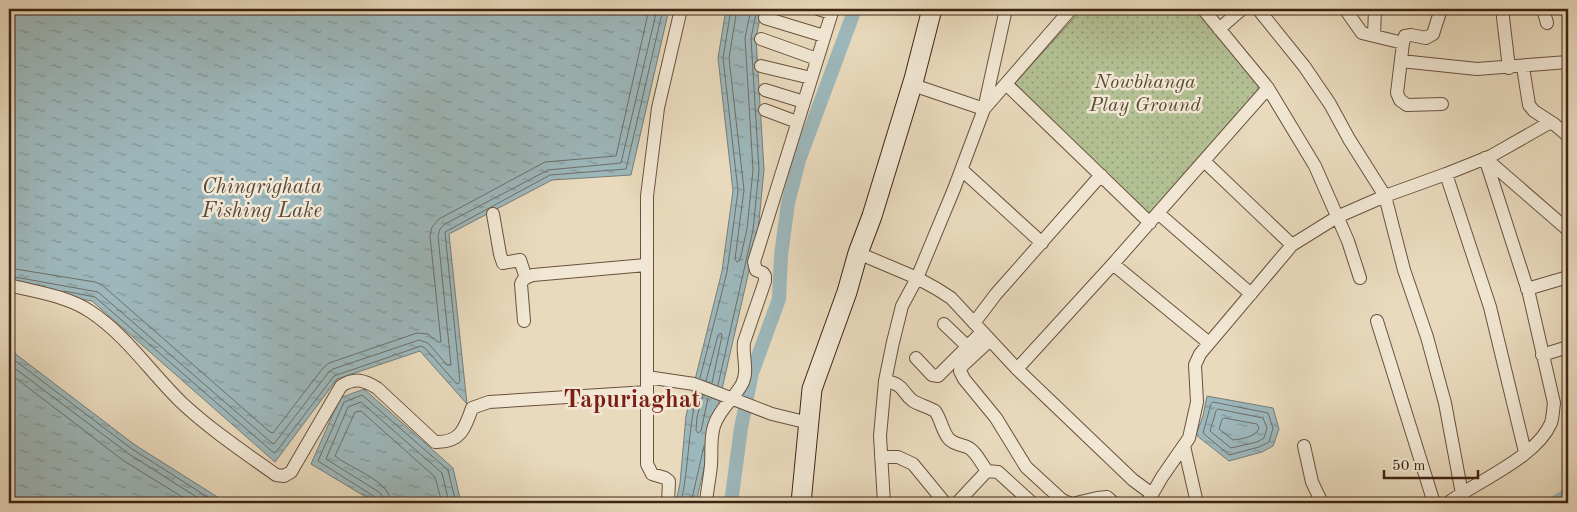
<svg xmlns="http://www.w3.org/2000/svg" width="1577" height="512" viewBox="0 0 1577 512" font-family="'Old Standard TT',serif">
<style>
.park{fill:url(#park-dots);stroke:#787253}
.water{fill:url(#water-ripples);stroke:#777d78}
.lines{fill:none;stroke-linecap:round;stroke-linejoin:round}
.shore{stroke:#6e6e67;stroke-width:1}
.canal{stroke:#9db8bc;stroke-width:14}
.street-casing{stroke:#69523d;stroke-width:14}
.secondary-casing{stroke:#3e2412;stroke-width:21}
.street{stroke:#f1e7d4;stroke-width:12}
.secondary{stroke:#f1e7d4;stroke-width:19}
.labels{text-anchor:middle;stroke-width:5;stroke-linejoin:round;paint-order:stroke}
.park-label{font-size:20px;font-style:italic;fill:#5b4b32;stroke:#f1e7d4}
.water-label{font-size:21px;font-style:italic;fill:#56493c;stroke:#f1e7d4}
.district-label{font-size:25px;font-weight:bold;fill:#7a1f14;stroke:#f1e7d4}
</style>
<defs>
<pattern id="park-dots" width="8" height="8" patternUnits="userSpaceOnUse" patternTransform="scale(1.25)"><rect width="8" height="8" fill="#b3c094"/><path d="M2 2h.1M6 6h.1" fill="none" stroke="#939c77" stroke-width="1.8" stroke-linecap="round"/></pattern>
<pattern id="water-ripples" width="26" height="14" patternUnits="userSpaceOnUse" patternTransform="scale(1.25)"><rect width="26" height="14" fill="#9db8bc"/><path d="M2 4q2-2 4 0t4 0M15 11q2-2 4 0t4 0" fill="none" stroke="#819597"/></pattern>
</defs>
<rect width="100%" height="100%" fill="#e9dabd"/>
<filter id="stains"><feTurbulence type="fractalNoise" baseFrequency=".004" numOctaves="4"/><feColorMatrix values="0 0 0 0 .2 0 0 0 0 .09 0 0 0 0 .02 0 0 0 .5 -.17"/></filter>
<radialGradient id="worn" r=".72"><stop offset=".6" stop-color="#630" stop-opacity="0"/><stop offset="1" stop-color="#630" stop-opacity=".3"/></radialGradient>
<path class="park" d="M 1082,9 L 1199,9 L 1263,86 L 1151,217 L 1015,83 Z"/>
<path class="water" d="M 9,9 L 669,9 L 631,175 L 552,180 L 449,234 L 467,404 L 420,351 L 337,379 L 275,462 L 92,301 L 9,286 Z
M 726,9 L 762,9 L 756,38 L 764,170 L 758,231 L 696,503 L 676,503 L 680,483 L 686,416 L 722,271 L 733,191 L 718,58 Z
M 9,349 L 135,445 L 227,503 L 9,503 Z
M 364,389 L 453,468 L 461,503 L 376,503 L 311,464 L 340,398 Z
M 1207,396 L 1273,408 L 1279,429 L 1273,446 L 1262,452 L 1229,461 L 1196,435 L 1203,416 Z"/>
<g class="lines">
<path class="shore" d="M 737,9 L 729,58 L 744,190 L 735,259 L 737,262 L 740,260 L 747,229 L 753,170 L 745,38 L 751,9
M 9,268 L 95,282 L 102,285 L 270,432 L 273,433 L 323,368 L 329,363 L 417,333 L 428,334 L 438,342 L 441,342 L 430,236 L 432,227 L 439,219 L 545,162 L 616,156 L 649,9
M 9,276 L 98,292 L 272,443 L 274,444 L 328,373 L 333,369 L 419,340 L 428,343 L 447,365 L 451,365 L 438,236 L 440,229 L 445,224 L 548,170 L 621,163 L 657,9
M 64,291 L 95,297 L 274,453 L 276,452 L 334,376 L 421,346 L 425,348 L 456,383 L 458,384 L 460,381 L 445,232 L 550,175 L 626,169 L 663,9
M 9,356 L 132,449 L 217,503
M 9,364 L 129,454 L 206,503
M 9,373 L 124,461 L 192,503
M 700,378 L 727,272 L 738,191 L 723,58 L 731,9
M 706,381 L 718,335 L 721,333 L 722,336 L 712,383
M 718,385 L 753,230 L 759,170 L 751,38 L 757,9
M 703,395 L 697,417 L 696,430 L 698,433 L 701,431 L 708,398
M 1213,402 L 1268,413 L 1273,428 L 1269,442 L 1259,447 L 1229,455 L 1203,433 L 1211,404 Z
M 1218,409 L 1263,418 L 1267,428 L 1264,438 L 1257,442 L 1231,448 L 1210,431 L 1216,411 Z
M 1224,418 L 1257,424 L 1259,428 C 1256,437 1242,439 1233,440 L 1219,429 L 1222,420 Z
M 378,503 L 375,497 L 318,461 L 344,402 L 362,395 L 448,470 L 456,503
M 384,503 L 383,497 L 379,492 L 326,459 L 348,407 L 361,402 L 442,473 L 449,503
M 391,503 C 391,481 351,469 335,456 L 355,412 L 361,411 L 435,477 L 442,503
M 681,503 C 689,467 688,429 697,393
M 691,503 L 704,446"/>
<path class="canal" d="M 731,503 L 741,428 L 752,373 L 779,299 L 781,255 L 788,203 L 799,160 L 855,9
M 1554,503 L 1568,495"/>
<defs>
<path id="street" d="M 818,9 L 831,13
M 1203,9 L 1268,88 L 1315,166 L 1348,241 L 1360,278
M 1258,9 L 1304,66 L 1330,104 L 1349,139 L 1385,196 L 1404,270 L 1427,337 L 1445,403 L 1462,494
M 1345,9 L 1362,33 L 1403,43
M 1441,9 L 1433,34 L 1426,38 L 1411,35 L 1405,36 L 1403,43 L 1397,93 L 1400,100 L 1407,105 L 1442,104
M 1502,9 L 1509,68
M 1543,9 L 1547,23
M 765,18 L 824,36
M 1219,29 L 1242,9
M 1374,36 L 1375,9
M 761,39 L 817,59
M 1401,61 L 1477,69 L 1568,62
M 761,66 L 811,78
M 1523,67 L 1529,105 L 1534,111 L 1554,124
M 1006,84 L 1150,223
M 913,85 L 984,109 L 1071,9
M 765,90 L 804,102
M 765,110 L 797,122
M 1485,158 L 1568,230
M 1204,161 L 1292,245
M 962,170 L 1042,243
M 1446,174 L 1490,307 L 1525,452
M 1158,213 L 1251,294
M 493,214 L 500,254 L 503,263 L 520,260 L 526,278
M 858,253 L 917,278 L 937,289 L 951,298 L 1017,369 L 1133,480 L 1152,494
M 1113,264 L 1209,343
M 9,285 C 36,292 68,296 91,312 C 127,336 151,373 182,403 C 211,430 244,452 276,475 L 284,476 L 291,472 L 341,386 C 355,377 364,380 377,388 L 435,442 C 460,443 465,429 472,408 L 489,402 L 647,392
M 1527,289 L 1568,277
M 524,321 L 521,284 C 523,278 527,277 533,275 L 646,265
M 1377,321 L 1434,503
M 974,323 L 996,294 L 1101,175
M 944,324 L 967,346
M 990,340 L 962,366 L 960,371 L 964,379 L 996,418 L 1026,467 L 1062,500 L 1069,503
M 1542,355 L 1568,347
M 916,358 L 932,375 L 938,376 L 982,332
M 1017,369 L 1113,264 L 1268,88
M 647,377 L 694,384 L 772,414 L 809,423
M 885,381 C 906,385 900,391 913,401 C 920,405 928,407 935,411 C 941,419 942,431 949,439 C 955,445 960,444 967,447 C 975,450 981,463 987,471 L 998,472 L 1032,503
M 1184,446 L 1197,503
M 1304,446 L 1312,482 L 1322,503
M 881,457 L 898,457 L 913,464 L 945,503
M 668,503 L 669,481 L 665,478 L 652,474 L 647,464 L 647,196 L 658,108 L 681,9
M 706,503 C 707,490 710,477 711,465 C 712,451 710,439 714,426 C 719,409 734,399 742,384 C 749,370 742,356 744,342 L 765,281 L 765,276 L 763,273 L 756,270 L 754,262 L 833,9
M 884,503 L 880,436 L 885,381 L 893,342 L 902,306 L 917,278 L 954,189 L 984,109 L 1006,9
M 957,503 L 987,471
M 1076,503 L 1097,498 L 1107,497 L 1114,503
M 1147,503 L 1162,477 L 1189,438 L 1197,402 L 1195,365 L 1200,354 L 1292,245 L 1337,217 L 1385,196 L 1446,174 L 1491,156 L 1549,123 L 1554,124 L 1568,136
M 1448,503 C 1477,481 1536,458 1551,423 C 1553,417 1553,409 1554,403 L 1529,294 L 1485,158"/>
<path id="secondary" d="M 801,503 L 812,389 L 847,292 L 858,253 L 872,216 L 914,79 L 932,9"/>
</defs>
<use href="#street" class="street-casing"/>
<use href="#secondary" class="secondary-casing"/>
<use href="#street" class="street"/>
<use href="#secondary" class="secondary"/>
</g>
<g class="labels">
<g class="park-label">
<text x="1145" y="88">Nowbhanga<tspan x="1145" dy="23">Play Ground</tspan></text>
</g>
<g class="water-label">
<text x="262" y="193">Chingrighata<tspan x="262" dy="24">Fishing Lake</tspan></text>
</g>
<g class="district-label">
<text x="632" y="407">Tapuriaghat</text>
</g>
</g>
<rect width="1577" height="512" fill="none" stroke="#e9dabd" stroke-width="30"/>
<rect x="10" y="10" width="1557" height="492" fill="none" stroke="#3e2412" stroke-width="2.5"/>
<rect x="15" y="15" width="1547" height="482" fill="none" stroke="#3e2412"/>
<path d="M1384 470v8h94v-8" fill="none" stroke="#3e2412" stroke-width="2.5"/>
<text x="1392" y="470" font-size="15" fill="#3e2412" stroke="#f1e7d4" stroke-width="4" paint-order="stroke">50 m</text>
<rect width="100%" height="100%" filter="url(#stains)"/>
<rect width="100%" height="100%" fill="url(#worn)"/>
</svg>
